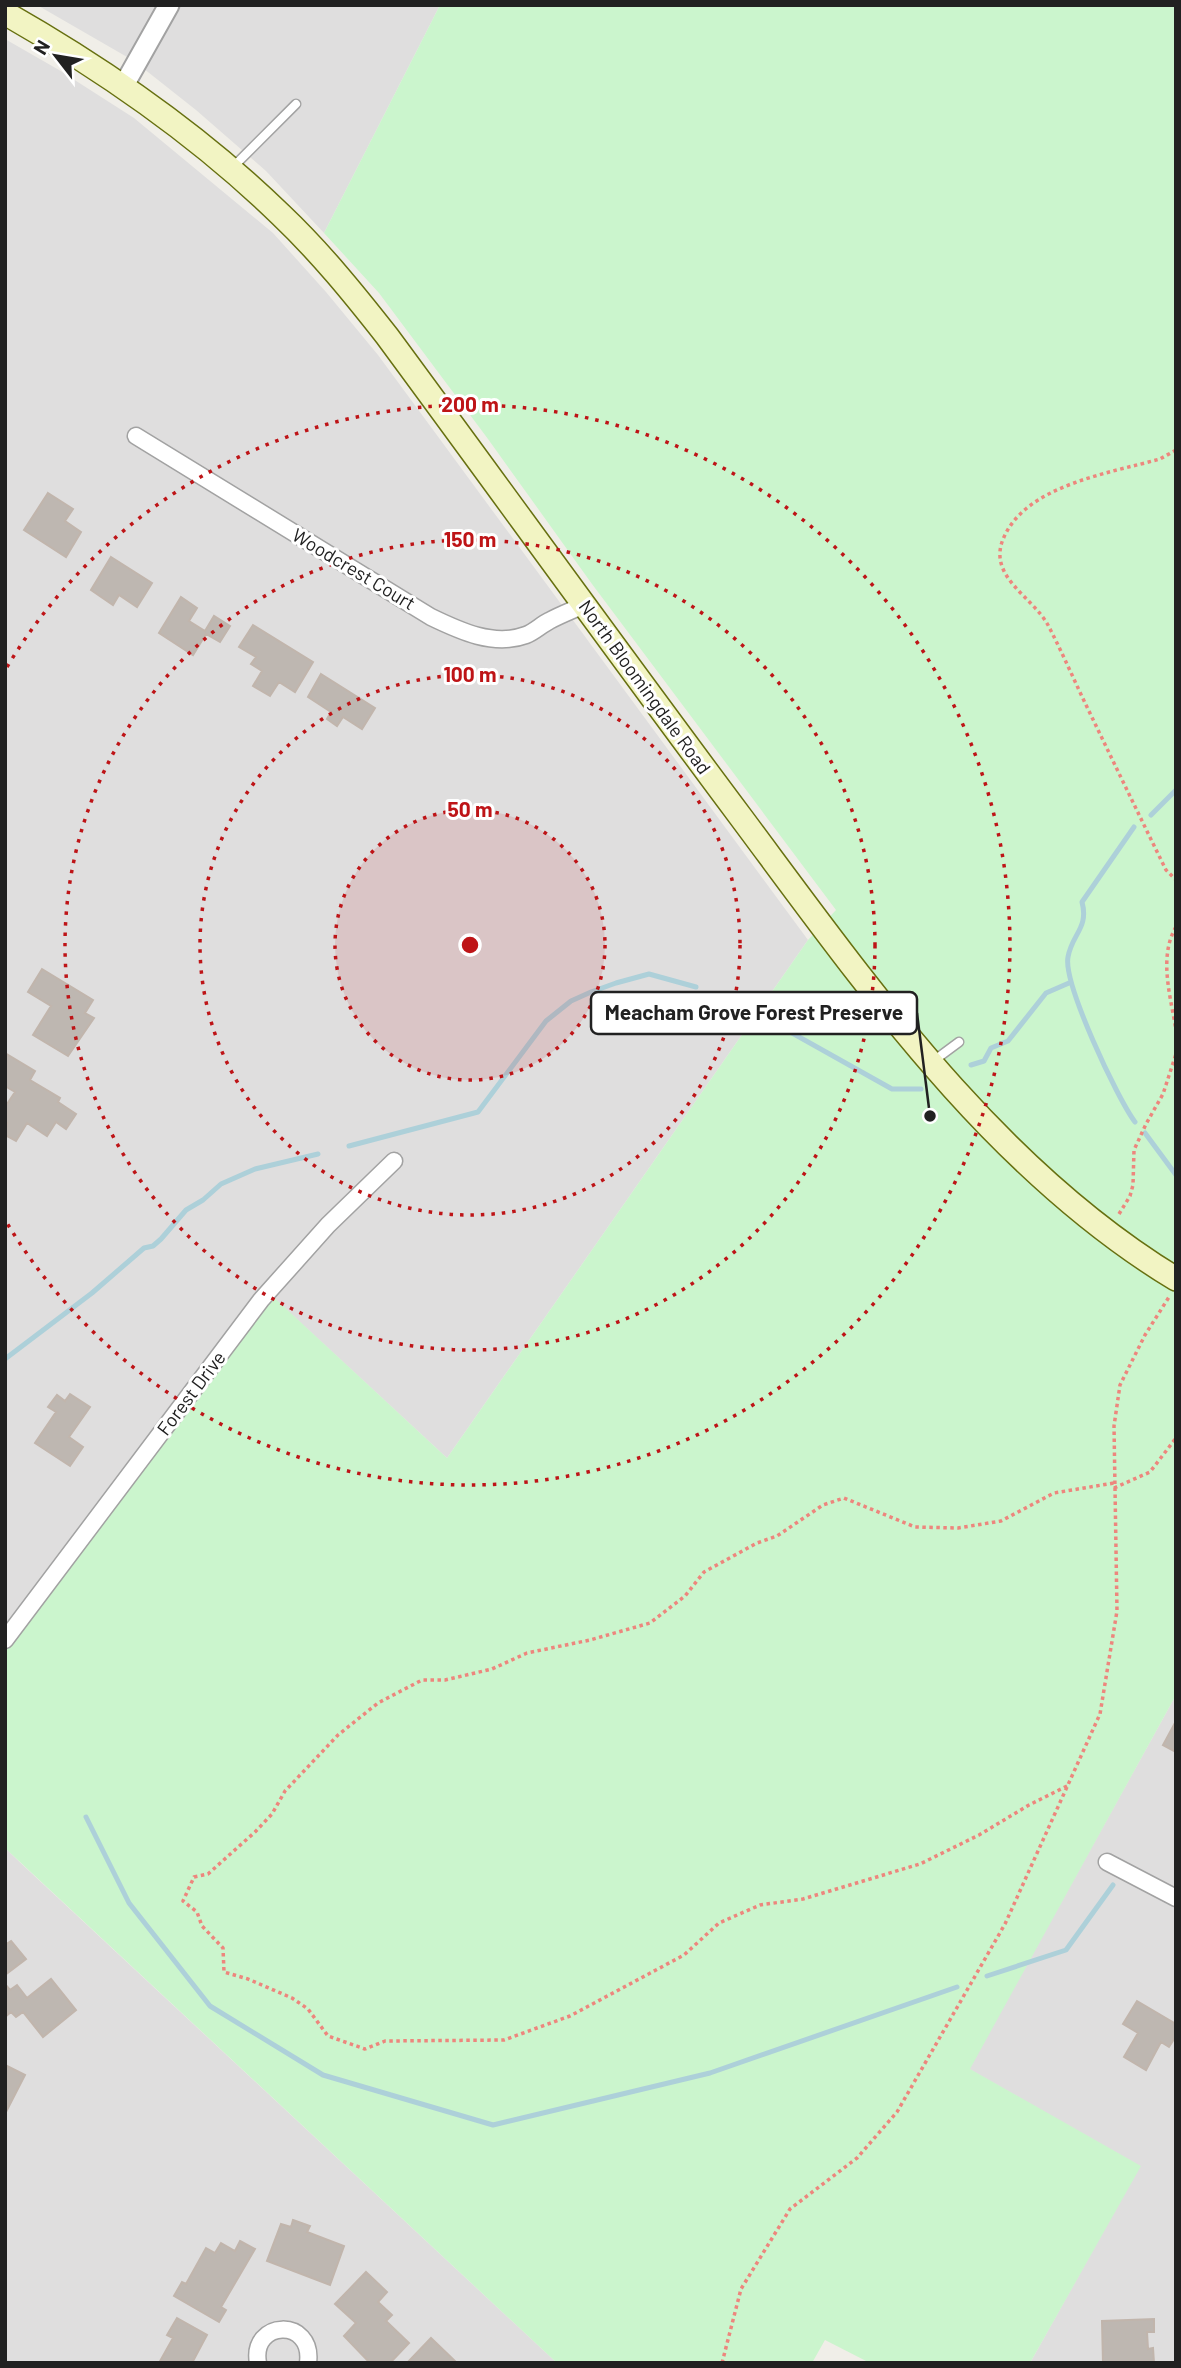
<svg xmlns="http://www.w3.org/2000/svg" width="1181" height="2368" viewBox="0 0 1181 2368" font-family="Barlow,sans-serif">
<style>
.residential{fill:#dfdede}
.park{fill:#cbf5cd}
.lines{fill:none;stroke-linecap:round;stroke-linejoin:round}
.stream{stroke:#add0d9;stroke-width:5}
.building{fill:#beb7b1;stroke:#c1b5ac;stroke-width:2}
.service-casing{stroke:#a2a2a2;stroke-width:11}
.minor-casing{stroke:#a2a2a2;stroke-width:19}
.tertiary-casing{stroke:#a2a2a2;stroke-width:23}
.secondary-casing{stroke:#677010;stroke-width:26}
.path{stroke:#ed867d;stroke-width:3.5;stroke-dasharray:3.5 3.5;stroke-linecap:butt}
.service{stroke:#fff;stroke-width:8}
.minor{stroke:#fff;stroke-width:16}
.tertiary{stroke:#fff;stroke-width:19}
.secondary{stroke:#f2f4c3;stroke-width:23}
.ring{fill:none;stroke:#be1417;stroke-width:3.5;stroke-dasharray:3.5 7}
.labels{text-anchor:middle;stroke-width:6;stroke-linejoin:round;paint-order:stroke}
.street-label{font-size:19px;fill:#212121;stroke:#fff}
.centre{fill:#be1417;stroke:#fff;stroke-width:3.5}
.ring-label{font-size:21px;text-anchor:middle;font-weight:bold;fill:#be1417;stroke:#fff;stroke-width:6;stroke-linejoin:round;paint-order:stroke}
.leader{fill:none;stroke:#212121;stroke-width:2.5}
.callout-dot{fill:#212121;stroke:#fff;stroke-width:2.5}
.callout{fill:#fff;stroke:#212121;stroke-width:2.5}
.callout-label{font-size:21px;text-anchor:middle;font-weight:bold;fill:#212121}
</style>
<rect width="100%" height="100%" fill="#f0eee8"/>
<path class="residential" d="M 37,5 L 440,5 L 324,233 L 266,171 L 196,110 L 134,61 Z
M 5,39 L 59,70 L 134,118 L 273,233 L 326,292 L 378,355 L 808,940 L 447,1458 L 261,1286 L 5,1628 Z
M 1176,1695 L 1176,2363 L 1030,2363 L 1140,2166 L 969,2069 Z
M 5,1848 L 27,1869 L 557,2363 L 5,2363 Z"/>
<path class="park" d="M 440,5 L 1176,5 L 1176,1695 L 970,2069 L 1141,2166 L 1030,2363 L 870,2363 L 825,2340 L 812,2363 L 557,2363 L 5,1848 L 5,1641 L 268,1292 L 447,1458 L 808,940 L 836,910 L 592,584 L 488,439 L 379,293 L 324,233 Z"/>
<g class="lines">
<path class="stream" d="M 1151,815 L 1176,790
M 1134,827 L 1082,902 C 1089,928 1072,934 1068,957 C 1063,983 1117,1098 1135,1122
M 724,998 L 742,1005 L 892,1089 L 921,1089
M 971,1065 L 984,1061 L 991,1048 L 1008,1041 L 1046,993 L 1069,983
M 1145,1133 L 1176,1175
M 349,1146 L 478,1112 L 546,1021 L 571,1001 L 591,992 L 616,983 L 649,974 L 696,987
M 5,1359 L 92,1293 L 144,1248 L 153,1246 L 161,1239 L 186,1210 L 203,1200 L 221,1184 L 255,1169 L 318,1154
M 86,1817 L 129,1903 L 210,2006 L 323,2075 L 493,2125 L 710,2073 L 957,1987
M 987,1976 L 1066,1950 L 1113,1885"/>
</g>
<path class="building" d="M 48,493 L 73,509 L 65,521 L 81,532 L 66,557 L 24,530 Z
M 111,557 L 152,583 L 137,607 L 119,595 L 113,605 L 91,590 Z
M 181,597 L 197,608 L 189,621 L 205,631 L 214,616 L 230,626 L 220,642 L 206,634 L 193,655 L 159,633 Z
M 253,625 L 313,662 L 295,692 L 279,682 L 270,696 L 253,686 L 262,671 L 251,664 L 256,657 L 239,647 Z
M 321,674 L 375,708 L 362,729 L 343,717 L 337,726 L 327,719 L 331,712 L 308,697 Z
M 42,969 L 93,1000 L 85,1013 L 94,1018 L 68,1056 L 33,1035 L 51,1006 L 28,992 Z
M 5,1053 L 35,1071 L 30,1080 L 60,1098 L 58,1102 L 76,1114 L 66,1129 L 56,1122 L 47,1136 L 27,1123 L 16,1141 L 5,1135 L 7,1123 L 5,1122 L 5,1107 L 15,1092 L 5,1086 Z
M 70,1394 L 90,1407 L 69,1437 L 83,1447 L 70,1466 L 35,1443 L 56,1412 L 48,1407 L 57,1395 L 65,1401 Z
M 1176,1721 L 1176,1752 L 1163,1745 Z
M 11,1941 L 26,1959 L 5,1975 L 5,1945 Z
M 51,1979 L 76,2010 L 43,2037 L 23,2012 L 16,2017 L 11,2012 L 5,2017 L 5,1984 L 10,1990 L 17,1985 L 27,1998 Z
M 1137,2001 L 1176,2024 L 1176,2036 L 1169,2047 L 1161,2042 L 1146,2070 L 1124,2057 L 1138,2033 L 1123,2024 Z
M 5,2065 L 25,2075 L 6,2112 L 5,2112 Z
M 293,2220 L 310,2226 L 307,2232 L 344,2246 L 330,2285 L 267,2261 L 281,2224 L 291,2227 Z
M 240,2241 L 255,2249 L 221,2307 L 226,2310 L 219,2322 L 174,2296 L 182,2282 L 186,2284 L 206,2248 L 215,2253 L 221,2243 L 235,2251 Z
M 366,2272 L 387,2292 L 378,2302 L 392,2315 L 386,2321 L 409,2343 L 390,2363 L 370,2363 L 344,2336 L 356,2323 L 335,2304 Z
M 177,2318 L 207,2335 L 192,2363 L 159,2363 L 173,2338 L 167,2335 Z
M 1154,2319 L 1154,2332 L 1147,2332 L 1148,2349 L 1153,2348 L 1154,2363 L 1103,2363 L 1102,2321 Z
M 431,2338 L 457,2363 L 407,2363 Z"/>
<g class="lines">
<defs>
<path id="service" d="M 233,167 L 296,104
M 932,1062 L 959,1042"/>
<path id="minor" d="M 136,436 L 431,617 C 460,631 494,647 526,635 C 534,632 541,625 549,621 C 560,615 573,610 584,605
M 5,1640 L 261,1300 L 328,1225 L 394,1161
M 1107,1862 L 1176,1898
M 258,2363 C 250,2320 314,2317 308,2363"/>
<path id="tertiary" d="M 124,85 L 169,5"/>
<path id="secondary" d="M 5,13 C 105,70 198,134 281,215 C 320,252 354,294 387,336 C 505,496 621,657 740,816 C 866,985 993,1168 1176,1279"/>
</defs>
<use href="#service" class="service-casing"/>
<use href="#minor" class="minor-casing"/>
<use href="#tertiary" class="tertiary-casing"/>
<use href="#secondary" class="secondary-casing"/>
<path class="path" d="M 1176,450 L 1160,459 C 1110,473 1027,485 1004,537 C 986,576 1032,596 1048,625 C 1062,652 1074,680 1087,707 C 1113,761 1139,815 1166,870 L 1176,880
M 1176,927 C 1158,957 1171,998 1176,1030
M 1119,1214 L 1130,1196 L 1133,1185 L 1134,1150 L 1146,1124 L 1163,1094 L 1176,1054
M 1114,1488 L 1150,1472 L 1176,1438
M 1067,1786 L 1029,1805 L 979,1835 L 920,1864 L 803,1899 L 760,1905 L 719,1923 L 684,1955 L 570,2016 L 504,2040 L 385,2041 L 365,2049 L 328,2036 L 308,2009 L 292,1998 L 248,1979 L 224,1972 L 223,1948 L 202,1926 L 197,1912 L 183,1901 L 194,1877 L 208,1874 L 255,1832 L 272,1814 L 285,1791 L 338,1735 L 378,1703 L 422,1680 L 445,1680 L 492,1669 L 527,1653 L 590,1640 L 650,1623 L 685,1596 L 704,1572 L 757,1543 L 777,1536 L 823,1505 L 844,1498 L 915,1527 L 958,1528 L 1001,1521 L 1054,1493 L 1114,1483
M 722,2363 L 741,2289 L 790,2209 L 857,2158 L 897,2112 L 1005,1924 L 1100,1714 L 1117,1611 L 1114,1426 L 1120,1385 L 1145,1335 L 1169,1297"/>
<use href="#service" class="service"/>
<use href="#minor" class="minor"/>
<use href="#tertiary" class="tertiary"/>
<use href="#secondary" class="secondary"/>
</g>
<circle cx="470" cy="945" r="135" fill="#be1417" fill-opacity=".12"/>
<g class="ring">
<circle cx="470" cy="945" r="135"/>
<circle cx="470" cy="945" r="270"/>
<circle cx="470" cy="945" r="405"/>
<path d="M7 667A540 540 0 1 1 7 1223"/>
</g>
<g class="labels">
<g class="street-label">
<text transform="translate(354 569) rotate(31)" y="7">Woodcrest Court</text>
<text transform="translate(645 687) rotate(54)" y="7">North Bloomingdale Road</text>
<text transform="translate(191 1393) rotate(-53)" y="7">Forest Drive</text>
</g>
</g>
<circle cx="470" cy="945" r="10" class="centre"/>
<g class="ring-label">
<text x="470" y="412">200 m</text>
<text x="470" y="547">150 m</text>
<text x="470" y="682">100 m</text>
<text x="470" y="817">50 m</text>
</g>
<path class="leader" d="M930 1116L917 1013"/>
<circle class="callout-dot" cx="930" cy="1116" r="7"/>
<rect class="callout" x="591" y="992" width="326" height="42" rx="7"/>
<g class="callout-label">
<text x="754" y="1020">Meacham Grove Forest Preserve</text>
</g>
<rect width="1181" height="2368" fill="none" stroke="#212121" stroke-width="14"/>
<g transform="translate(56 56) rotate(301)" stroke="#ffffff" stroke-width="5" paint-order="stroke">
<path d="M0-5L12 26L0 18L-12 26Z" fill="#212121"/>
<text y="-10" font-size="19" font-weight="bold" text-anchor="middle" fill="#212121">N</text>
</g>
</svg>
